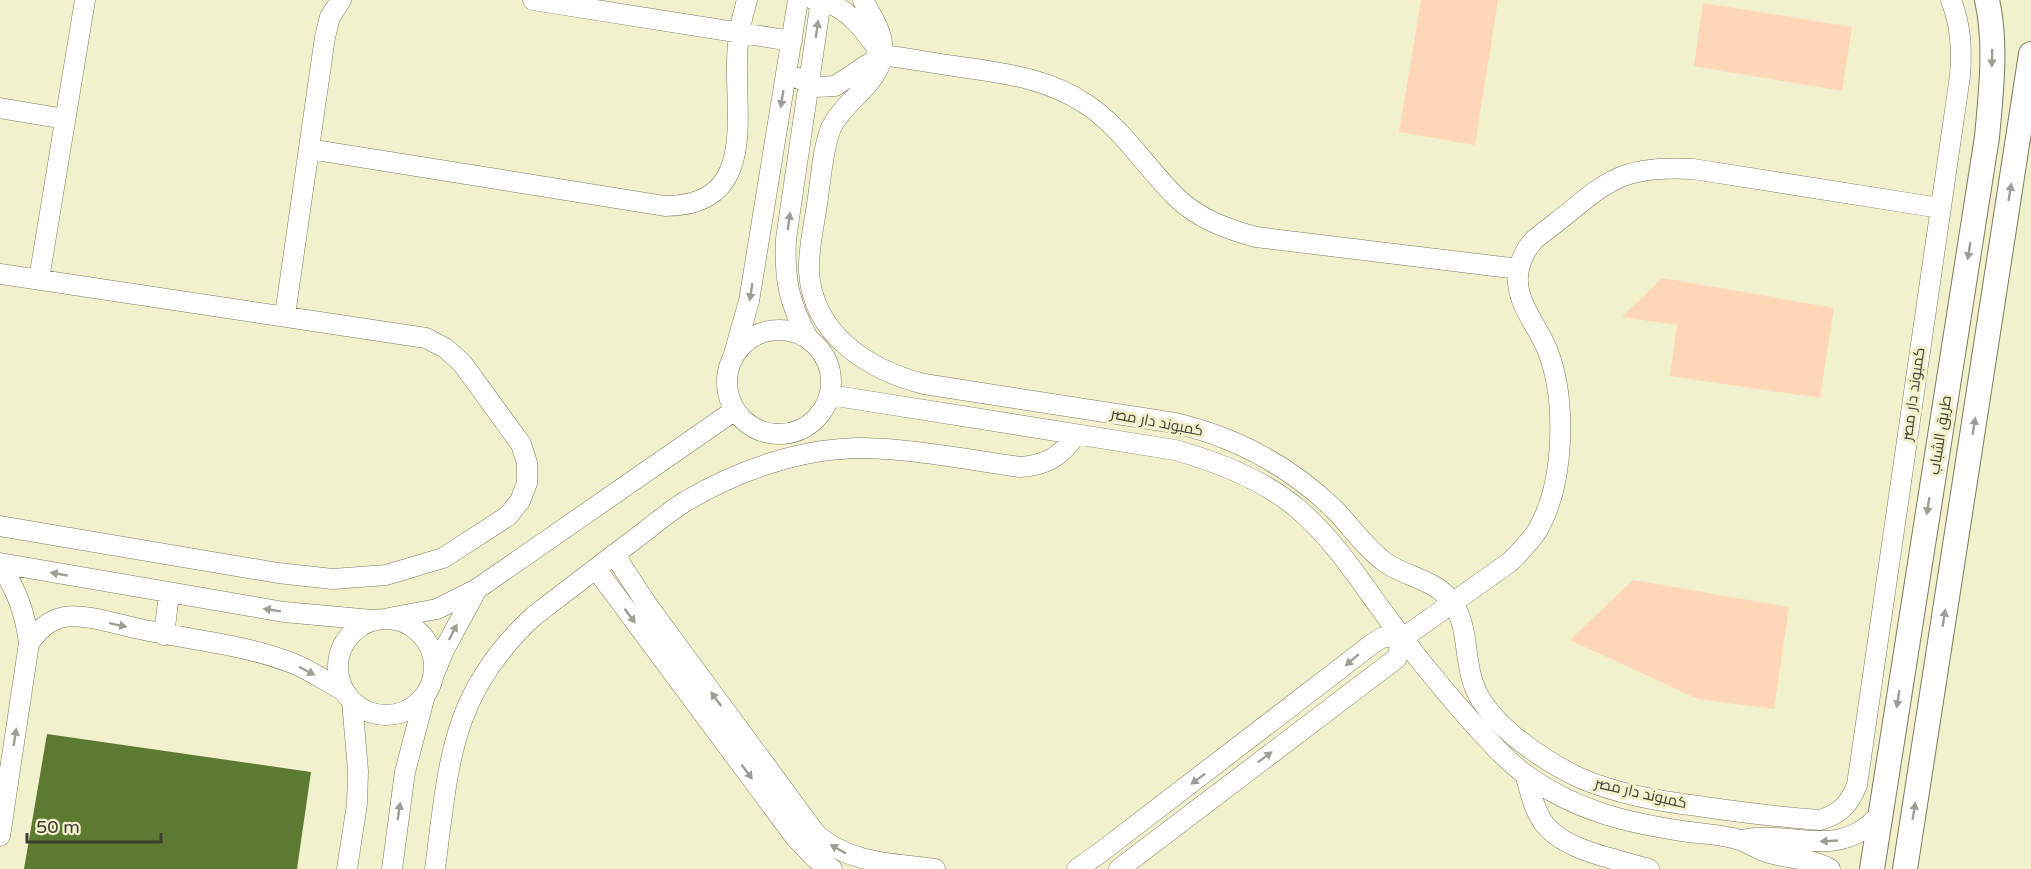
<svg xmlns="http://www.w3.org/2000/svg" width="2031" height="869" viewBox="0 0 2031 869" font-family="'Varela Round',Cairo,sans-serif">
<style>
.green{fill:#ffd6b6}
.building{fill:#5d7a31}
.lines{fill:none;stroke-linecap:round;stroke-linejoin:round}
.minor-casing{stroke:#7d7b5b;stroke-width:21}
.major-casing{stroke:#7d7b5b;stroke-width:26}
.minor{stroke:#fff;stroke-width:20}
.major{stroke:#fff;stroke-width:24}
.oneway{fill:#9e9e98}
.labels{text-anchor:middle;stroke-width:6;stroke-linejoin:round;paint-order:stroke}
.street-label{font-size:15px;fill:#3e3e30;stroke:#f2f1ce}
</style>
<rect width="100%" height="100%" fill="#f2f1ce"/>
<path class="green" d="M 1421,0 L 1498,0 L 1475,145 L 1399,132 Z
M 1703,3 L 1852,27 L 1842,91 L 1694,66 Z
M 1662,278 L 1834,308 L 1820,398 L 1670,376 L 1677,325 L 1622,317 Z
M 1633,580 L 1789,607 L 1774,709 L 1698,699 L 1570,640 Z"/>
<path class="building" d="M 47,734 L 311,772 L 297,869 L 24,869 Z"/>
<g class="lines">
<defs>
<path id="minor" d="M 533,0 L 792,41
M 814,0 C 844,1 866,32 882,55 C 911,59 940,64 968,68 C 1010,74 1050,80 1086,104 C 1122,128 1145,166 1175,196 C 1197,218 1226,229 1256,237 L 1519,269
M 863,0 C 872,17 885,34 882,55 C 878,86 844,100 831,128 C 822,151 821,180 817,204 C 814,226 808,249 809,272 C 813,335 869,370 924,384 L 1175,423 C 1235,437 1289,466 1333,508 C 1351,526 1365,548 1386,563 C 1408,578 1435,579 1452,602 C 1472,630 1461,668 1481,700 C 1490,714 1502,726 1515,737 C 1535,753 1556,767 1580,778 C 1617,794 1658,801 1698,806 C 1738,812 1779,817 1820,820 C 1840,814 1849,805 1857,785 L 1960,76 C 1962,49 1961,26 1951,0
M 798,78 L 816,87 L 835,86 L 882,55
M 0,108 L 65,119
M 309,149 L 665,206 C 754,206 736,125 737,63 C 737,43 741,20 747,0
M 0,274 L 426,338 L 445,348 L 462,363 L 521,444 L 527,463 L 527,483 L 520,501 L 508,516 L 443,558 L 386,575 L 333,579 L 278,573 L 0,526
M 39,279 L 85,0
M 285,315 L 325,37 L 330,17 L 341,0
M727 382a52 52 0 1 1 104 0a52 52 0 1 1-104 0Z
M 808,338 C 789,303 784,279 786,239 L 821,0
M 732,361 L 749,301 L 798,0
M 830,395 L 1175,450 C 1218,462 1262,479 1297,508 C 1330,536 1353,570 1378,605 C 1407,645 1438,684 1471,721 C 1488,740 1506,760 1526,775 C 1575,810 1623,822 1682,831 C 1701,834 1722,834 1740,840 C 1750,844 1759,850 1769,853 C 1789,859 1812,858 1830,869
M 614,554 L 648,606 L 816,834 C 849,864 893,863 935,869
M 0,563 L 284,612 L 372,620
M 0,565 C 17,590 25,613 29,643
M 596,569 L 795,837 L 816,859 L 832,869
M 389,618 L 437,609 L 477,589 L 735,410
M338 667a48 48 0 1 1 96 0a48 48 0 1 1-96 0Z
M 164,635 L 169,594
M 435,672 L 444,650 L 477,589
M 1525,774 C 1530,790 1533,808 1543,822 C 1563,851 1617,859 1649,869
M 0,836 L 29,643 C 38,631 48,620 64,617 C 85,613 119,625 140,629 C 191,640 243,644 292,663 C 310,670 327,682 344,691
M 1741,840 C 1794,829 1835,862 1879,816
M 347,869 L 357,804 L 358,771 L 352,701
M 392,869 L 405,772 L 425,695
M 435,869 C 449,763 450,693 534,616 C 569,589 604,562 639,536 C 654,524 670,511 686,501 C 739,470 801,448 863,448 C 916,449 969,460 1021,467 C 1047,465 1061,456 1076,435
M 1077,869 L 1101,852 L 1372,644 L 1383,637 L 1403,638
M 1119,869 L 1397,658 L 1403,638 L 1510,562 C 1520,552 1529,543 1537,531 C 1565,484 1567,399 1547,349 C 1538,327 1520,308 1518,283 C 1517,268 1523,253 1533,241 C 1540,234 1550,228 1558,221 C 1579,205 1600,184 1626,175 C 1648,168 1670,168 1693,169 L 1940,208"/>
<path id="major" d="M 1872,869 L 1987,137 C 1991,91 1997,45 1987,0
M 1905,869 L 2031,54"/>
</defs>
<use href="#minor" class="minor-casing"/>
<use href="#major" class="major-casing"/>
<use href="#minor" class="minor"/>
<use href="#major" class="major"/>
</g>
<defs><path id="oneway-solid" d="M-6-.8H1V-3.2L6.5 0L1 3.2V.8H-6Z" transform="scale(1.5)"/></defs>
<g class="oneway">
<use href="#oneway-solid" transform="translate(817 29) rotate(-82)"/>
<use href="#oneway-solid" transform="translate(1992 58) rotate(91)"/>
<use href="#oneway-solid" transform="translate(782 99) rotate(99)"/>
<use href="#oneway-solid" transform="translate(2010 192) rotate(-81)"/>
<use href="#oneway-solid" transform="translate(789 221) rotate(-82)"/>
<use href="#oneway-solid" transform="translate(1969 251) rotate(99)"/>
<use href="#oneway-solid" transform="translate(751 292) rotate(99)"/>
<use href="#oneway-solid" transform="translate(1974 426) rotate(-81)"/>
<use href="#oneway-solid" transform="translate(1928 506) rotate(99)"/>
<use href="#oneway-solid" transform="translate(59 574) rotate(-170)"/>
<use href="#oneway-solid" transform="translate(272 610) rotate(-171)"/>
<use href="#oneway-solid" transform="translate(630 616) rotate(53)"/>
<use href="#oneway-solid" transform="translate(1944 618) rotate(-81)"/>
<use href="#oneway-solid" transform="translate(118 625) rotate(12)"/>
<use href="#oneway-solid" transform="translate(453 632) rotate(-63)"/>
<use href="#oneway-solid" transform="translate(1352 660) rotate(139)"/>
<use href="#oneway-solid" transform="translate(307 671) rotate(28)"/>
<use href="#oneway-solid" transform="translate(716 699) rotate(-126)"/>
<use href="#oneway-solid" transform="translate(1898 699) rotate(99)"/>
<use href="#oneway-solid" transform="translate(15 737) rotate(-81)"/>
<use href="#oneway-solid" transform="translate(1265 757) rotate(-37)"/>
<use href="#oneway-solid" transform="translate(747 772) rotate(53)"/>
<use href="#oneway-solid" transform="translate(1198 779) rotate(143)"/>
<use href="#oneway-solid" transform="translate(399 811) rotate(-82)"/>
<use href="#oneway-solid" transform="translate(1914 811) rotate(-81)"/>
<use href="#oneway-solid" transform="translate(1829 841) rotate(177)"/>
<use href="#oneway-solid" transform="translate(838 849) rotate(-151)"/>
</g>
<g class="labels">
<g class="street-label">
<text transform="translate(1913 394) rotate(-82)" y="5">كمبوند دار مصر</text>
<text transform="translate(1157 422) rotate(11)" y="5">كمبوند دار مصر</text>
<text transform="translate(1940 435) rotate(-81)" y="5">طريق الشباب</text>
<text transform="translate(1641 793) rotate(13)" y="5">كمبوند دار مصر</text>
</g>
</g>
<path d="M27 833v9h134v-9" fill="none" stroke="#3e3e30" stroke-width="3"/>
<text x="36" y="833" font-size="18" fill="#3e3e30" stroke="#f2f1ce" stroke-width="4.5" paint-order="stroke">50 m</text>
</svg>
